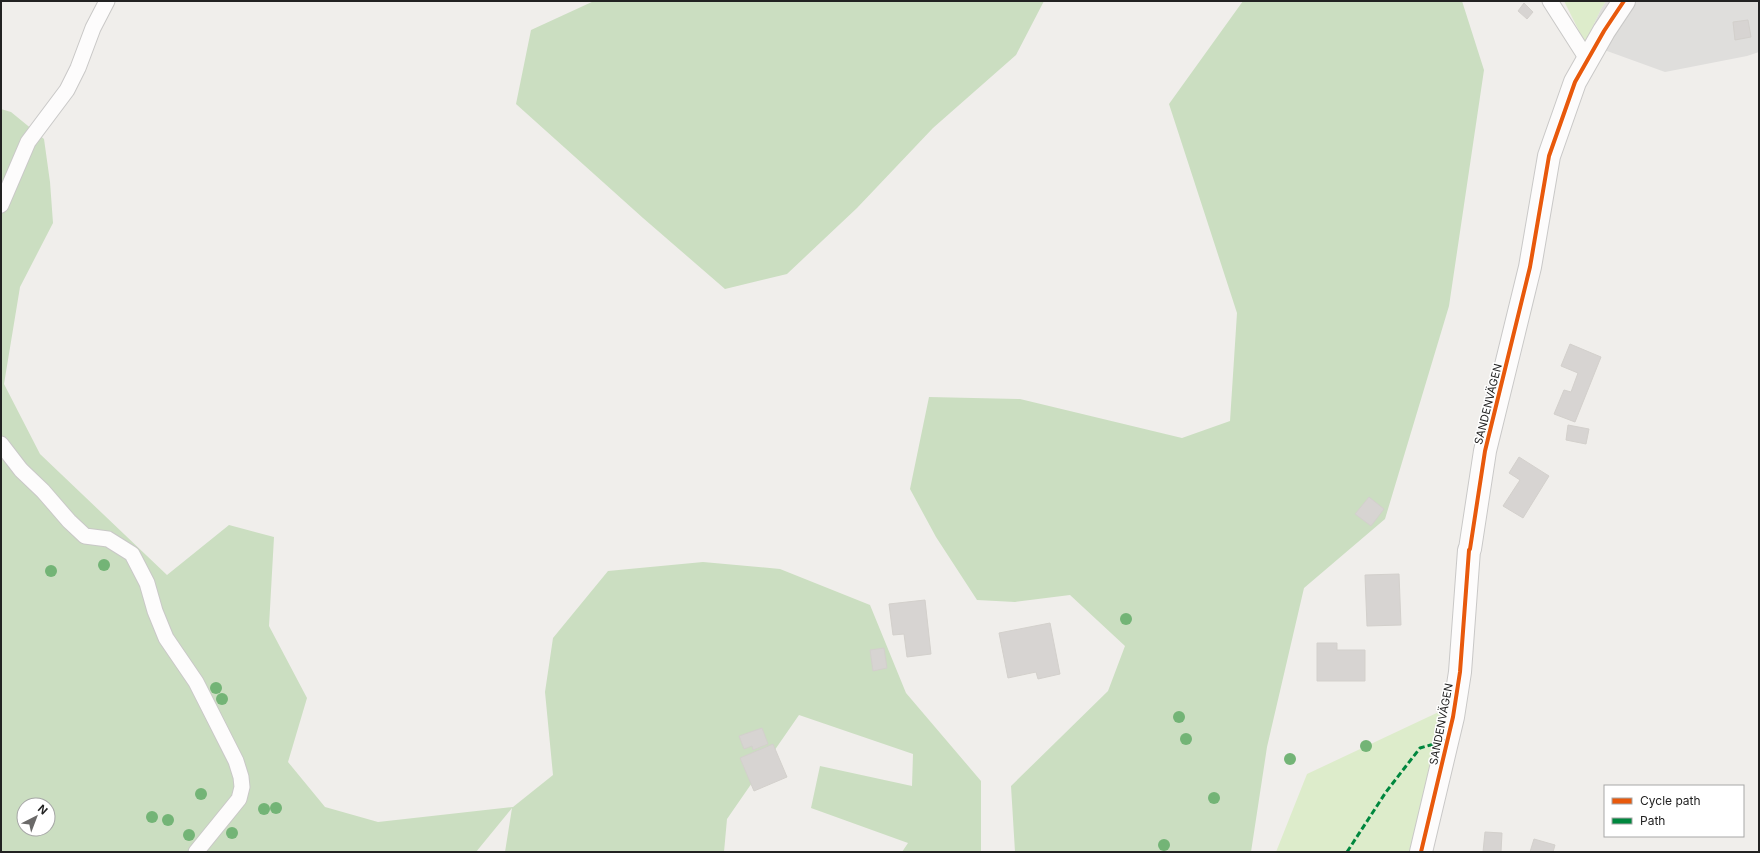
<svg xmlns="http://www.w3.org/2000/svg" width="1760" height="853" viewBox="0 0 1760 853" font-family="Inter,sans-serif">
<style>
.residential{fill:#dfdedc}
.grass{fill:#ddeccb}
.forest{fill:#cbdec1;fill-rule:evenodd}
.building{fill:#d7d4d2;stroke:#d3d0cc}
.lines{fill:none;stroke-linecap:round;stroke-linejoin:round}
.lane-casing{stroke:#c9c8c7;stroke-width:17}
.street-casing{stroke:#c9c8c7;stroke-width:24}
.lane{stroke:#fdfcfc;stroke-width:15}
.street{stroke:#fdfcfc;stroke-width:22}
.quiet{stroke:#00873e;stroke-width:3;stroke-dasharray:6 3;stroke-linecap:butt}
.cycleway-casing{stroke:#fff;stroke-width:6}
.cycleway{stroke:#e8590c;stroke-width:4}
.tree{fill:#73b476}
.labels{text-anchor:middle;stroke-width:3;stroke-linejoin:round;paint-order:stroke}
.street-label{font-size:11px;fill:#222;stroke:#fff}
</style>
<rect width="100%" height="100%" fill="#f0eeeb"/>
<path class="residential" d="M 1606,1 L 1759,1 L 1759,52 L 1747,56 L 1665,72 L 1585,43 L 1601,9 Z"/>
<path class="grass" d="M 1564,1 L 1606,1 L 1601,9 L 1585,43 Z
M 1443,710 L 1434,768 L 1414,852 L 1276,852 L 1307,774 Z"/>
<path class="forest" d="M 594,1 L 1044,1 L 1016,55 L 933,128 L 857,208 L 787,274 L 725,289 L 643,218 L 516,104 L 531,30 Z
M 1243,1 L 1462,1 L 1484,70 L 1449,306 L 1385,519 L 1304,588 L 1267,747 L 1251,852 L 1015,852 L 1011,786 L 1108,691 L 1125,646 L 1070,595 L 1015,602 L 977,600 L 936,537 L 910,489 L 929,397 L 1020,399 L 1182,438 L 1230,421 L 1237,313 L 1169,104 Z
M 1,109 L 11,112 L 44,139 L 50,182 L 53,223 L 20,287 L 4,384 L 40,454 L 167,575 L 229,525 L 274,537 L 269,626 L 307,698 L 288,762 L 325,807 L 378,822 L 513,807 L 553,775 L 545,692 L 553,638 L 608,571 L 703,562 L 780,569 L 870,605 L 906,693 L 981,781 L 981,852 L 902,852 L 908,843 L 811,808 L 820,766 L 912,786 L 913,754 L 799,715 L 727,819 L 724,852 L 505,852 L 512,808 L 476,852 L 1,852 ZM 24,805 L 48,805 L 48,829 L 24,829 Z"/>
<path class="building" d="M 1524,3 L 1533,12 L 1527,19 L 1518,11 Z
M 1748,20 L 1751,37 L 1735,40 L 1733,22 Z
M 1570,344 L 1601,357 L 1575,422 L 1554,414 L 1564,390 L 1571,392 L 1578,373 L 1561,366 Z
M 1568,425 L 1589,429 L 1586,444 L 1566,440 Z
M 1519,457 L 1549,476 L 1523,518 L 1503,506 L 1520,480 L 1509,473 Z
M 1369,497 L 1384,509 L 1371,526 L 1355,514 Z
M 1399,574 L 1401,625 L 1367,626 L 1365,575 Z
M 925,600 L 931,654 L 907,657 L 904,634 L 893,635 L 889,604 Z
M 1050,623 L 1060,674 L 1038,679 L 1036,672 L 1008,678 L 999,633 Z
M 1317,643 L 1337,643 L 1337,650 L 1365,650 L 1365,681 L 1317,681 Z
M 884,648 L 887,668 L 873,671 L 870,650 Z
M 762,728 L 768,744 L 753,750 L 752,746 L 744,749 L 739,736 Z
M 773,744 L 787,777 L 754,791 L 740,758 Z
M 1485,832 L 1502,833 L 1501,852 L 1483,852 Z
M 1534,839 L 1555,845 L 1553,852 L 1530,852 Z"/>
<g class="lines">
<defs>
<path id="lane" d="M 1550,1 L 1587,59
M 1,205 L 28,142 L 67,90 L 78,68 L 93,28 L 107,1
M 1,444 L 21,470 L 43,491 L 69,521 L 85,536 L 108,539 L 132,554 L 147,583 L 155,611 L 166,638 L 196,682 L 236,761 L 241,777 L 242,787 L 239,799 L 196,852"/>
<path id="street" d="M 1421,852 L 1453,717 L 1460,672 L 1469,550 L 1470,549 L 1485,451 L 1530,267 L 1549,156 L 1575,82 L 1604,31 L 1624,1"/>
</defs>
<use href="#lane" class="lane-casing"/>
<use href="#street" class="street-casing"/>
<use href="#lane" class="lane"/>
<use href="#street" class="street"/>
<path class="quiet" d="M 1347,852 L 1386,792 L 1420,748 L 1448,740"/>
<defs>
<path id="cycleway" d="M 1421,852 L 1453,717 L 1460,672 L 1469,550 L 1470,549 L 1485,451 L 1530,267 L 1549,156 L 1575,82 L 1604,31 L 1624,1"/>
</defs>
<use href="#cycleway" class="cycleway-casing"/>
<use href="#cycleway" class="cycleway"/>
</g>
<g class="tree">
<circle cx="104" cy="565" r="6"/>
<circle cx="51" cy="571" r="6"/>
<circle cx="1126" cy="619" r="6"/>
<circle cx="216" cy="688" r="6"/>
<circle cx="222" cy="699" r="6"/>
<circle cx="1179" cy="717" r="6"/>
<circle cx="1186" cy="739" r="6"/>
<circle cx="1366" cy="746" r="6"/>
<circle cx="1290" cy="759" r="6"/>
<circle cx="201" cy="794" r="6"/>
<circle cx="1214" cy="798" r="6"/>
<circle cx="276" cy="808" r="6"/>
<circle cx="264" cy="809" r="6"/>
<circle cx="152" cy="817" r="6"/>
<circle cx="168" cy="820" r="6"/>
<circle cx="232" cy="833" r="6"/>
<circle cx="189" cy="835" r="6"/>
<circle cx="1164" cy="845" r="6"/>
</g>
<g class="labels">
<g class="street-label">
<text transform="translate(1488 404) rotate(-76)" y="4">SANDENVÄGEN</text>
<text transform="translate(1441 724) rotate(-79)" y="4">SANDENVÄGEN</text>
</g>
</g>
<rect width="1760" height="853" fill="none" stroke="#222222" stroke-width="4"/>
<rect x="1604" y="785" width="140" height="52" fill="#ffffff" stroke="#a7a7a7"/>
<rect x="1612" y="798" width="20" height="6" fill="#e8590c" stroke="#a7a7a7"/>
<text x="1640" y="805" font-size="12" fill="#222222">Cycle path</text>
<rect x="1612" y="818" width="20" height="6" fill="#00873e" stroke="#a7a7a7"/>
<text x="1640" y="825" font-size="12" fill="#222222">Path</text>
<g transform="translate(36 817) rotate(42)"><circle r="19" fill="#ffffff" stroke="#a7a7a7"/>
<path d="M0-3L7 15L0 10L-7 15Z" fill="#6a6968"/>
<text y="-6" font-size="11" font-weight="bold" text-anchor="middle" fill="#222222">N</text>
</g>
</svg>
